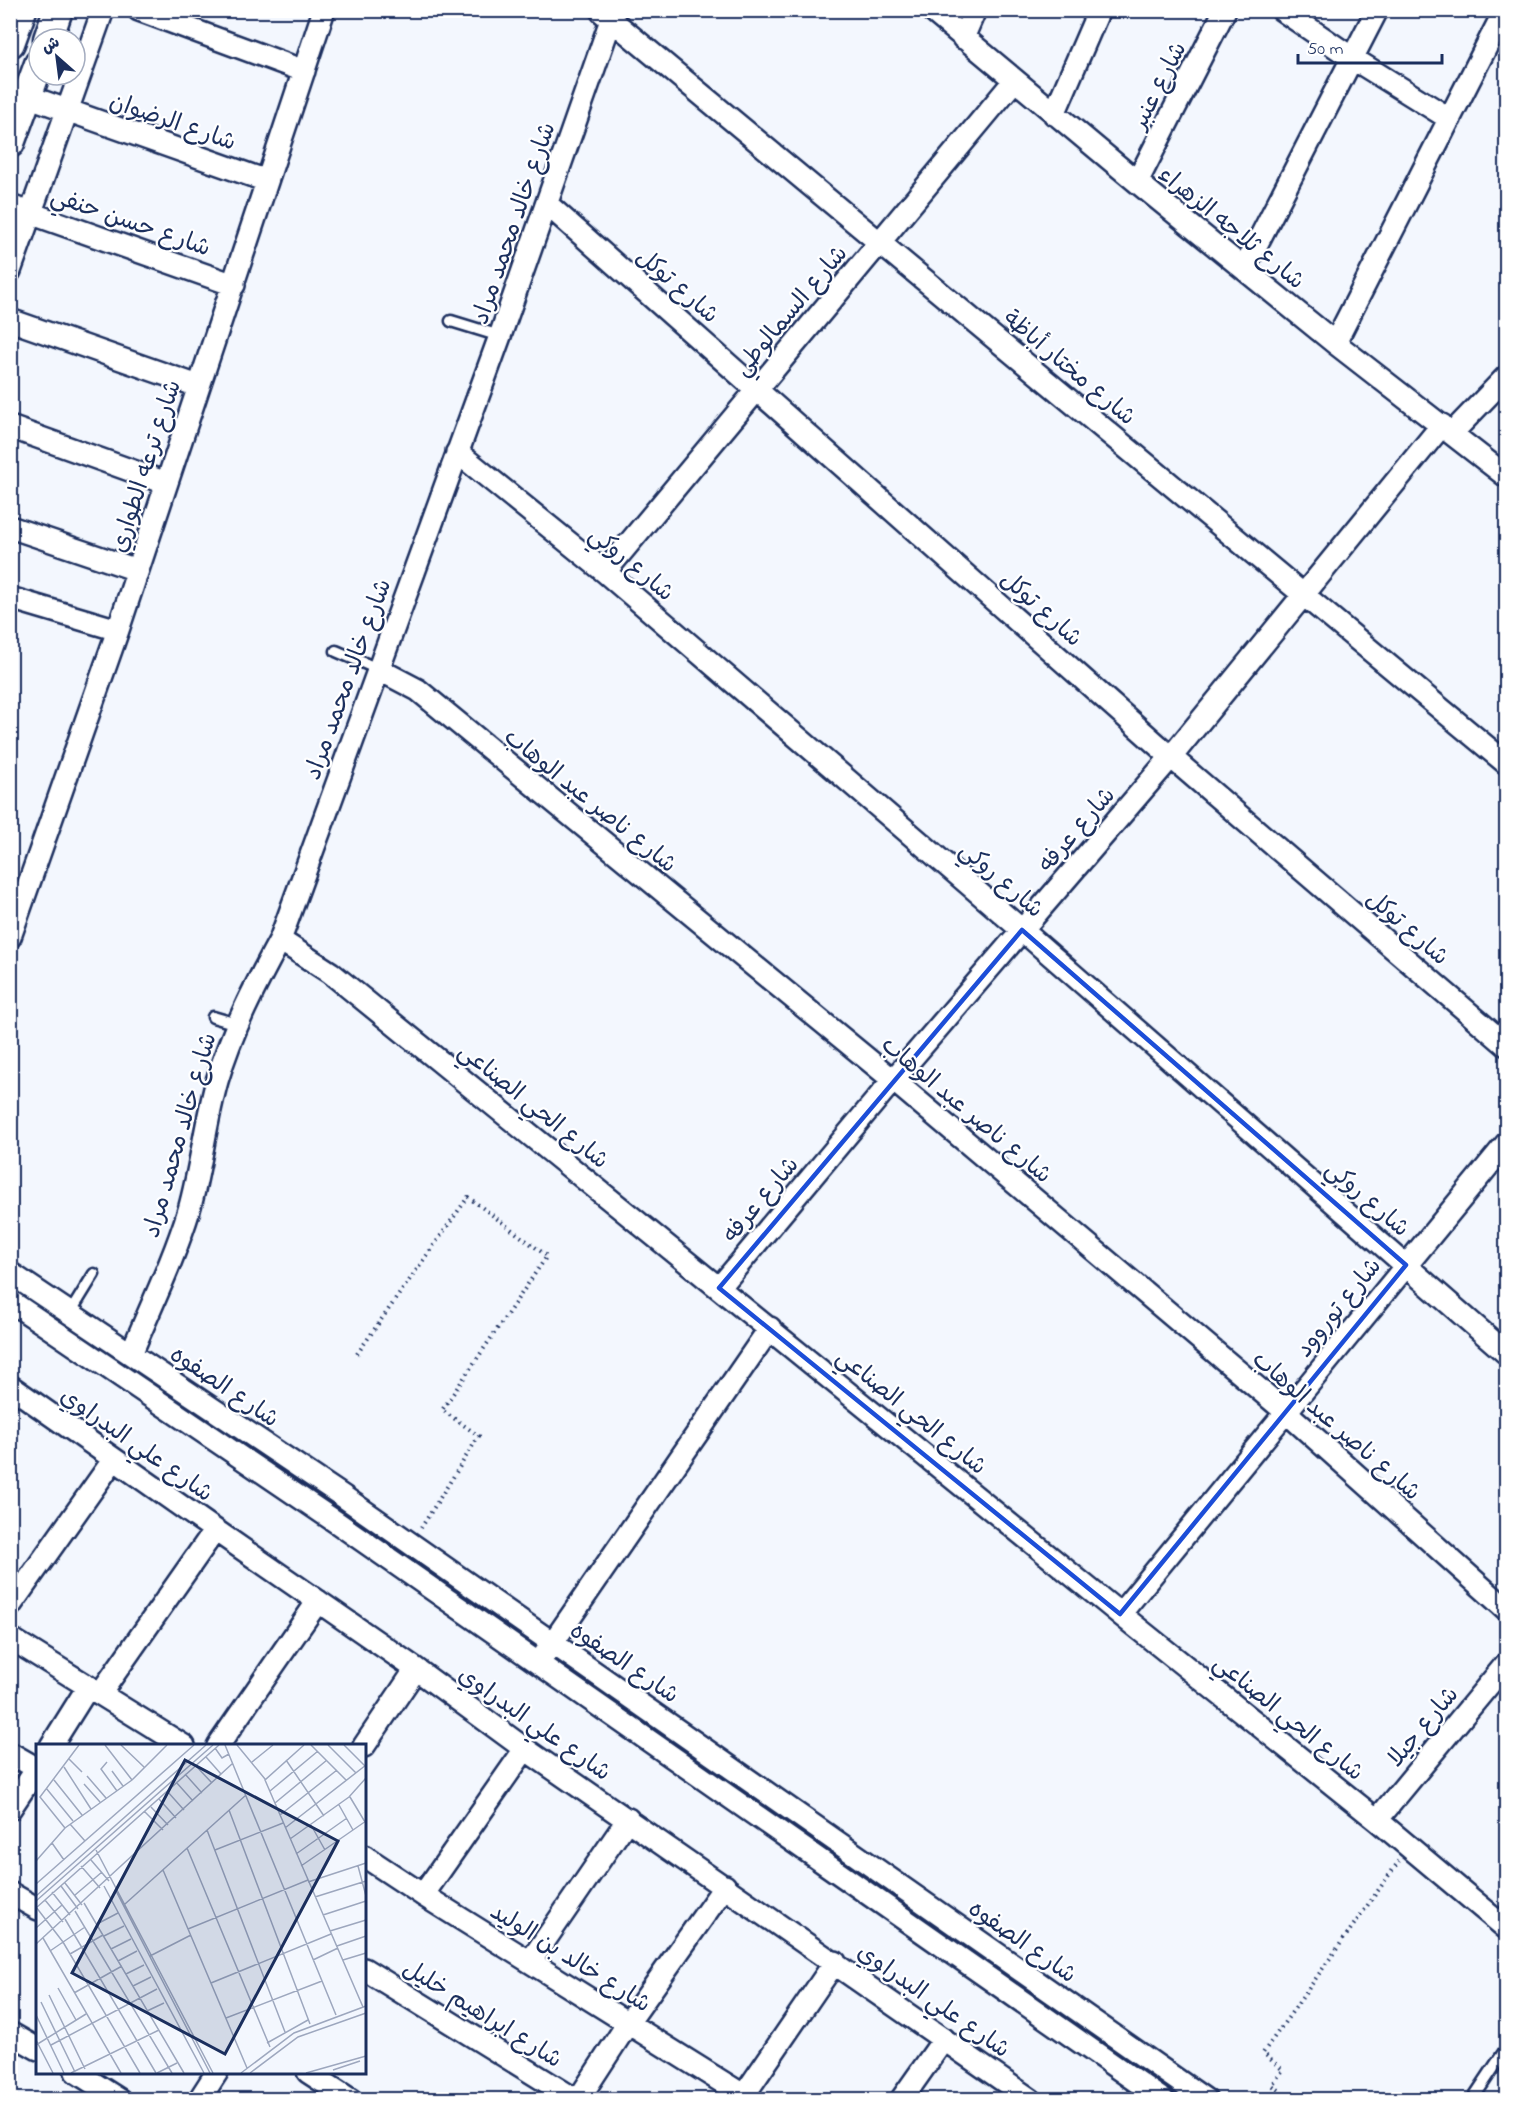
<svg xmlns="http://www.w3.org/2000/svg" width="1517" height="2110" viewBox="0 0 1517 2110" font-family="'Indie Flower','Playpen Sans Arabic',sans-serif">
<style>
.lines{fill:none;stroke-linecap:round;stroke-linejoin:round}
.lane-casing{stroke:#1b2f5e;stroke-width:15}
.street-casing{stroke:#1b2f5e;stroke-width:26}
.secondary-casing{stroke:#1b2f5e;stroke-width:33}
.path{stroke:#1b2f5e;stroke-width:4;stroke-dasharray:1.5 4.5;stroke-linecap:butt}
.lane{stroke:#fff;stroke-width:10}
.street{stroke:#fff;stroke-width:21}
.secondary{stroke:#fff;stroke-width:28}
.marked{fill:none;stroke:#1d4ed8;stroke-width:4.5;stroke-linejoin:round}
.labels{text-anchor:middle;stroke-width:4.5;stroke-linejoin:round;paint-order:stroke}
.street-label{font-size:24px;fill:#1b2f5e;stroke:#fff}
.inset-road{fill:none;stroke:#9da7be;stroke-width:1.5}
.view{fill:#1b2f5e;fill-opacity:0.15;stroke:#1b2f5e;stroke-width:3}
.inset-edge{fill:none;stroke:#1b2f5e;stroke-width:3}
</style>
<rect width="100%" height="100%" fill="#f3f7fe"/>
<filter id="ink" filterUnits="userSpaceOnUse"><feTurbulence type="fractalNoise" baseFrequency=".0167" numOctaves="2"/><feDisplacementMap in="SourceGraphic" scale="12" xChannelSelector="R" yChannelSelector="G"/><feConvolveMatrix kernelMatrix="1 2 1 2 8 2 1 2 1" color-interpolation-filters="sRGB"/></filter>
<g filter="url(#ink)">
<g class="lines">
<defs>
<path id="lane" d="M 451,321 L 500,336
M 336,651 L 378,669
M 213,1017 L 237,1024
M 70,1313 L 94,1274
M 1472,2100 L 1506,2049"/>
<path id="street" d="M 139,10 L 304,71
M 931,10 L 1137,182 L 1335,343 L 1506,476
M 1282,10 L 1352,58 L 1450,119
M 602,12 L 1506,763
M 963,38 L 975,10
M 27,96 L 267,181
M 1054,114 L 1099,10
M 1137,182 L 1225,10
M 547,204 L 1171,757 L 1506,1045
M 10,206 L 234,285
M 1244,269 L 1377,10
M 10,271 L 103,10
M 10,320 L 198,386
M 1335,343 L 1505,10
M 10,427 L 166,483
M 1452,433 L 1506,377
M 457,452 L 605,572 L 1022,930 L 1506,1353
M 10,527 L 137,570
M 605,572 L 1014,81
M 10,598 L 118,630
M 378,669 L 418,690 L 893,1080 L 1286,1412 L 1506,1609
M 10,937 L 118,630 L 324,10
M 280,940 L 331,973 L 1120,1614 L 1377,1820 L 1506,1928
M 10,1273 L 344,1497 L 1206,2100
M 719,1288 L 893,1080 L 1171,757 L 1442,425
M 10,1301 L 339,1524 L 1163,2100
M 131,1354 C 151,1306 174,1259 189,1210 C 201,1168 205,1124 217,1081 C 232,1030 255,986 280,940 L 500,336 L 611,20
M 10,1386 L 215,1530 L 416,1669 L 525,1749 L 1031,2100
M 10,1606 L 114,1459
M 1120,1614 L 1506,1144
M 10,1638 L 184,1746
M 545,1654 L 770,1328
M 100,1694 L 215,1530
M 51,1746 L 88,1687
M 218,1746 L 318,1601
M 364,1746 L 416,1669
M 10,1753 L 38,1769
M 10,1809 L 38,1767
M 1377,1820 L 1506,1664
M 364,1856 L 423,1895 L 751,2100
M 10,1893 L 38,1909
M 423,1895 L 525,1749
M 530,1962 L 628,1819
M 364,1969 L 576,2100
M 10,2033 L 38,2049
M 76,2072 L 120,2100
M 308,2072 L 351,2100
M 744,2095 L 835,1962
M 199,2100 L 217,2072
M 578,2100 L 628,2023 L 725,1886
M 901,2100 L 944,2039"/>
<path id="secondary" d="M 48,39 L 58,10
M 10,43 L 22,10
M 10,143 L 39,64"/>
</defs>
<use href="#lane" class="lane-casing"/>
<use href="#street" class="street-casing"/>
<use href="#secondary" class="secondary-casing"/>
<path class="path" d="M 357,1354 L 468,1197 L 547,1256 L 442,1410 L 479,1436 L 421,1528
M 1279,2090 L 1272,2085 L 1283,2070 L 1263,2053 L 1399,1861"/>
<use href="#lane" class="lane"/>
<use href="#street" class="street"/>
<use href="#secondary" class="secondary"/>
</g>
</g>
<path class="marked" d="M 1022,930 L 1406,1265 L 1120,1614 L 719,1288 Z"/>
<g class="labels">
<g class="street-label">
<text transform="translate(1158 85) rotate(-63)" y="8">شارع عنبر</text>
<text transform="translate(173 121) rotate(19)" y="8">شارع الرضوان</text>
<text transform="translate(131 221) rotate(19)" y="8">شارع حسن حنفي</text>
<text transform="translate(513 223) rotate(-71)" y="8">شارع خالد محمد مراد</text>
<text transform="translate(1232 227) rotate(39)" y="8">شارع ثلاجه الزهراء</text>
<text transform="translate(678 285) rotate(41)" y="8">شارع توكل</text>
<text transform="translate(790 310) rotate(-50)" y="8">شارع السمالوطي</text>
<text transform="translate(1070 367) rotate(40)" y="8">شارع مختار أباظة</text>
<text transform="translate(145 466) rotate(-72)" y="8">شارع ترعه الطواري</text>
<text transform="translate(632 563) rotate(40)" y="8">شارع روكي</text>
<text transform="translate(1042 608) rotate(42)" y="8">شارع توكل</text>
<text transform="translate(347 679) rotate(-70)" y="8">شارع خالد محمد مراد</text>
<text transform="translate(591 800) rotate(39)" y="8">شارع ناصر عبد الوهاب</text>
<text transform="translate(1076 829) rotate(-49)" y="8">شارع عرفه</text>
<text transform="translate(1002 879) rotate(41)" y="8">شارع روكي</text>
<text transform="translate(1408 927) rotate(41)" y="8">شارع توكل</text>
<text transform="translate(534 1105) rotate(39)" y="8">شارع الحي الصناعي</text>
<text transform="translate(967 1109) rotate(40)" y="8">شارع ناصر عبد الوهاب</text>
<text transform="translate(179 1135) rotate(-74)" y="8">شارع خالد محمد مراد</text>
<text transform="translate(1368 1198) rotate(41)" y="8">شارع روكي</text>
<text transform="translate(760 1199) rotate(-50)" y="8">شارع عرفه</text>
<text transform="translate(1338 1307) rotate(-51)" y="8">شارع توروود</text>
<text transform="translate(225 1386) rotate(34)" y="8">شارع الصفوه</text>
<text transform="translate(912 1411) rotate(39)" y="8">شارع الحي الصناعي</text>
<text transform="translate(1337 1425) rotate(41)" y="8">شارع ناصر عبد الوهاب</text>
<text transform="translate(137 1444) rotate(35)" y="8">شارع علي البدراوي</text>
<text transform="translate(625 1662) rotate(34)" y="8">شارع الصفوه</text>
<text transform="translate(1289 1717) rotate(39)" y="8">شارع الحي الصناعي</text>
<text transform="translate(535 1723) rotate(35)" y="8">شارع علي البدراوي</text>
<text transform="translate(1422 1726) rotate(-50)" y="8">شارع جيلا</text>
<text transform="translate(1023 1941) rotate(35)" y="8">شارع الصفوه</text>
<text transform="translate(571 1957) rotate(32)" y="8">شارع خالد بن الوليد</text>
<text transform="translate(934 2000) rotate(35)" y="8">شارع علي البدراوي</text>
<text transform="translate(483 2013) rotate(32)" y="8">شارع ابراهيم خليل</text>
</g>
</g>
<g transform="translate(36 1744)">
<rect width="330" height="330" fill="#f3f7fe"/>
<path class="inset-road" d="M 69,1 L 96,36M 85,1 L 108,23M 189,1 L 300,271M 201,1 L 229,35M 268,1 L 229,36 L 327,263M 275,1 L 310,36M 292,1 L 320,29M 308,1 L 329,22M 179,4 L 186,14 L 193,10M 170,13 L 185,30M 33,15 L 46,28M 250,16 L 288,72M 71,18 L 65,25 L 81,47M 216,18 L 237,1M 160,22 L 176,39M 28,23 L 55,65M 76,27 L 87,42M 149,30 L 166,49M 51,32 L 70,54M 18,36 L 46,71M 140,38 L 157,57M 48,40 L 64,58M 10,44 L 37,77M 131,47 L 148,66M 234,47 L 282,7M 314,53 L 329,78M 123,55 L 140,74M 239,59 L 291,16M 303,61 L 317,86M 115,63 L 132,81M 193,66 L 274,280M 108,67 L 127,86M 244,71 L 301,26M 34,80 L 49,97M 275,81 L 289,106M 29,84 L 4,53 L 43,1M 249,84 L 330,21M 171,86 L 249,288M 254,95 L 313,53 L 330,34M 16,99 L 28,116M 151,104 L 234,303M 60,106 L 177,329M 179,106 L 247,79M 260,110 L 311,74M 55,116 L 73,137M 0,117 L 29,84 L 96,36 L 131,1M 45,122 L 64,144M 265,122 L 330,77M 322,122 L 330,152M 127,126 L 211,324M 272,138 L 330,119M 29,139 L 46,161M 0,140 L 158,1M 25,142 L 42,165M 68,142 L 168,329M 80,147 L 174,329M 16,148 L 34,171M 39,151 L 66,128M 0,152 L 170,1M 279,153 L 330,137M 9,156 L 27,178M 0,157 L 177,1M 48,159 L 148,329M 89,160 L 210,51M 0,163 L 27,198 L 104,329M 0,164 L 183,1M 39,167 L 136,329M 287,171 L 330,157M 29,175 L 120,329M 61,180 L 82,169M 0,184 L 26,161M 152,185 L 272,136M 294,187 L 330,176M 68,192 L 88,182M 7,194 L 85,329M 0,200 L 197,19M 301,202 L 330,192M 75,205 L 95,195M 14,207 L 49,183M 34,210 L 67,191M 114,212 L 155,191M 277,216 L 302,204M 307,216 L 330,209M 82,217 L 101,207M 90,230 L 108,221M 175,239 L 295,190M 97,242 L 115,233M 22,244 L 40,276M 38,249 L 86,222M 13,251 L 49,325M 5,258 L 39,328M 111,267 L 128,259M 0,271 L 28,329M 190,274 L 286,237M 0,296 L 17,329M 231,299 L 272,276M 0,301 L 50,270M 15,301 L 121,245M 297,326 L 324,317M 35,329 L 123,286M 121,329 L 141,319M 205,329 L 258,289 L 330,262M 214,329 L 262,293 L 330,269M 270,329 L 330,312"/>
<path class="view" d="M 149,16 L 302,97 L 189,310 L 36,229 Z"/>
<rect width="330" height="330" class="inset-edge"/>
</g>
<rect width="1517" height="2110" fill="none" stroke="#fff" stroke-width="36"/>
<rect x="18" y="18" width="1481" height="2074" fill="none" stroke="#1b2f5e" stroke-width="2" filter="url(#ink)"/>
<g transform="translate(57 57) rotate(332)"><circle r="28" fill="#ffffff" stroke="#a4acbf" stroke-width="1.5"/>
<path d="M0-4.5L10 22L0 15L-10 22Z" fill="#1b2f5e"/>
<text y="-9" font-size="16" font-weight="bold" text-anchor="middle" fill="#1b2f5e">ش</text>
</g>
<path d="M1298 54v9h144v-9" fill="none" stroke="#1b2f5e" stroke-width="3"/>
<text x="1307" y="54" font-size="18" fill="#1b2f5e" stroke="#ffffff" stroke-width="4.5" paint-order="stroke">50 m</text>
</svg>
